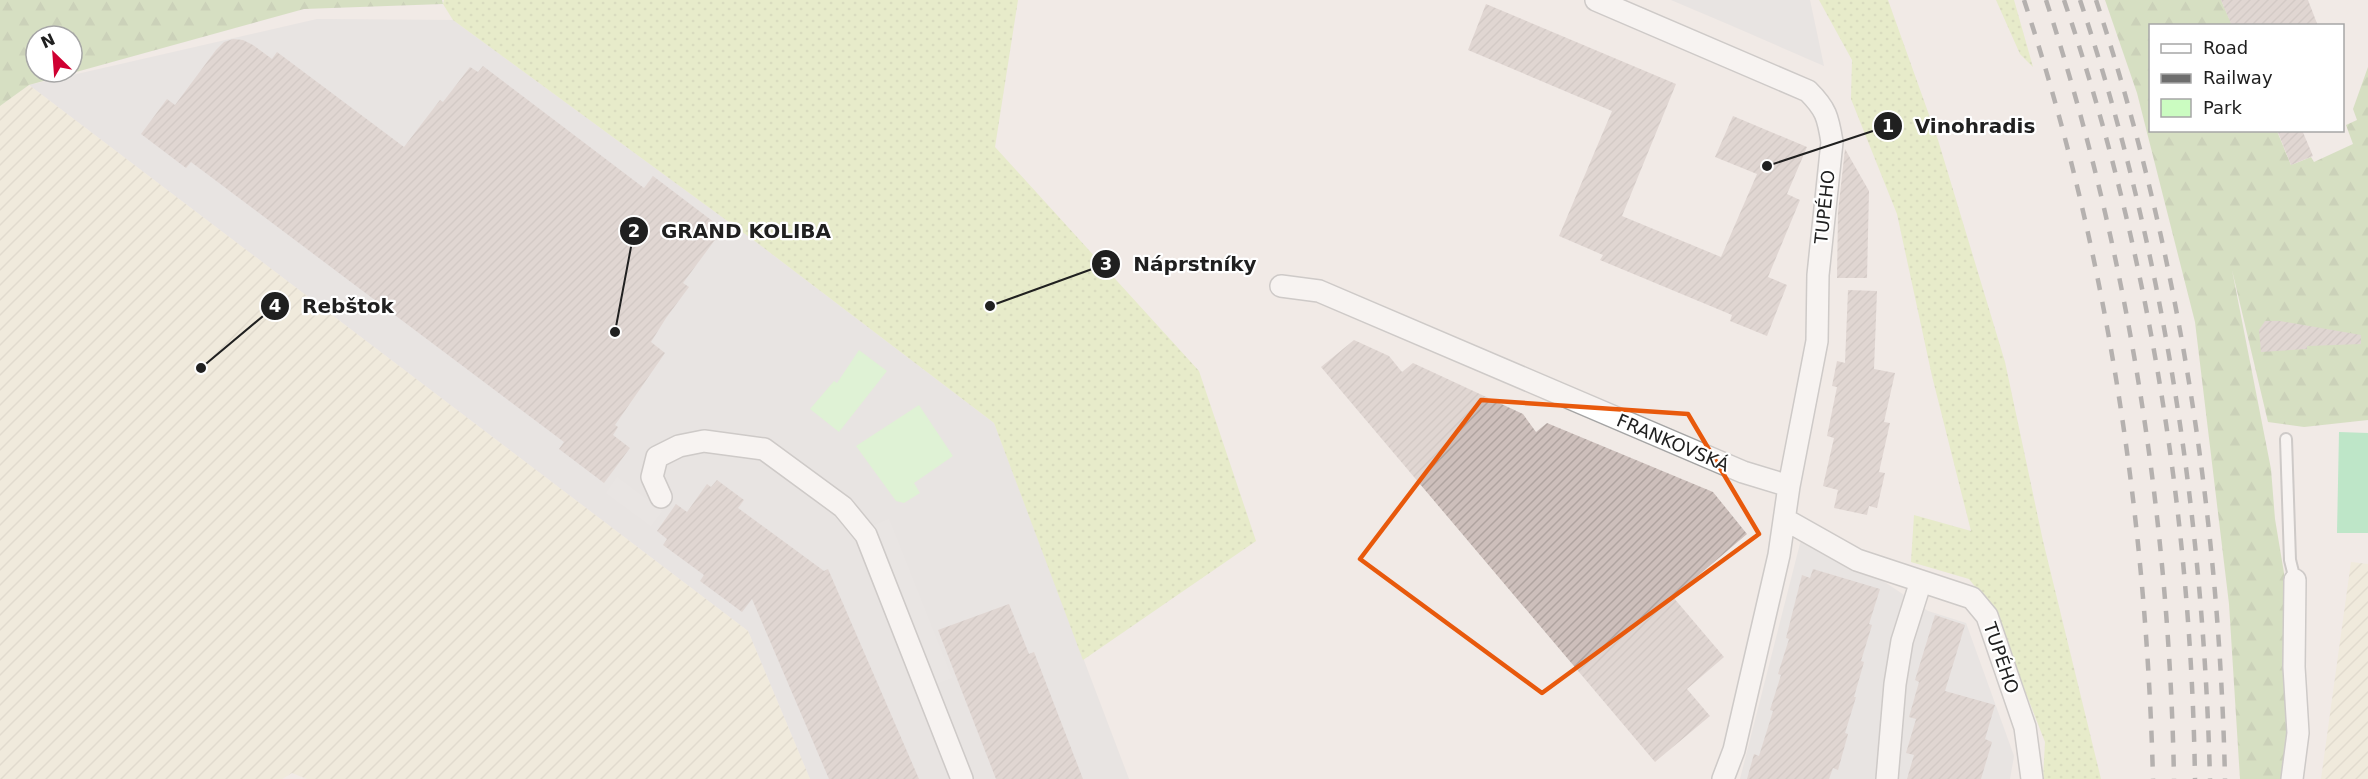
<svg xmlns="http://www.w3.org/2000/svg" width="2368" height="779" viewBox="0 0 2368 779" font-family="'DejaVu Sans',sans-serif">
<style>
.residential{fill:#dedddd}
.farmland{fill:url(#farmland-furrows)}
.grass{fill:url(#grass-dots)}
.forest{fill:url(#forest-firs);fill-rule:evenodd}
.park{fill:#cbfcc1}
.pitch{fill:#80e3a5}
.parking{fill:#e0e0e0}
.building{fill:url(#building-hatch)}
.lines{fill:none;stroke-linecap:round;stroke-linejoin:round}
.lane-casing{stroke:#a4a4a4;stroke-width:14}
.street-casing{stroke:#a4a4a4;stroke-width:24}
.lane{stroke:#fff;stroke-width:10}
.street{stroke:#fff;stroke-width:21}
.rail{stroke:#6e6e6e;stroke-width:4.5;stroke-dasharray:12 12;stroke-linecap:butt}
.marked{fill:none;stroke:#e8590c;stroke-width:4.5;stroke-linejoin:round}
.labels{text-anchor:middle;stroke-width:4.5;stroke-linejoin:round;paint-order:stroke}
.street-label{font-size:18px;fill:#202020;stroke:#fff}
.leader{fill:none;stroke:#202020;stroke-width:2}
.callout-dot{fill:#202020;stroke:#fff;stroke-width:2}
.mark-label{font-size:18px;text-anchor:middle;font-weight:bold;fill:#fff}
.callout-label{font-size:20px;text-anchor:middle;font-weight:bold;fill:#202020;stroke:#fff;stroke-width:4.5;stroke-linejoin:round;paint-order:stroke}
</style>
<defs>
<pattern id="farmland-furrows" width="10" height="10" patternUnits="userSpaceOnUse" patternTransform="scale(1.5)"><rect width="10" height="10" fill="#f0ebd0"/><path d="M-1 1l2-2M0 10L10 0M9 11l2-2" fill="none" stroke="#cec9b2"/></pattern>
<pattern id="grass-dots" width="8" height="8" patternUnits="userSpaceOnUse" patternTransform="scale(1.5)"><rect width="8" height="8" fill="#dbeda9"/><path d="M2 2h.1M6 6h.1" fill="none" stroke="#bccb91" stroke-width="1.8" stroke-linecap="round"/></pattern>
<pattern id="forest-firs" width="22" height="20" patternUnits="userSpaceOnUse" patternTransform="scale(1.5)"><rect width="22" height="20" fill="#b7d298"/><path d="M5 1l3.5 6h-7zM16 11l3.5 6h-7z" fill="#9db483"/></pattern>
<pattern id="building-hatch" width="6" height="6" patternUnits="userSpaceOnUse" patternTransform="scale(1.5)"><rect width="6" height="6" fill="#cdbfbb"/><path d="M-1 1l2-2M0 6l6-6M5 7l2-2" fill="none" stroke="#b0a4a0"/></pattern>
</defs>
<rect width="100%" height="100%" fill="#f1eae6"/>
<path class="residential" d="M 1671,0 L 1810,0 L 1824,66 L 1730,25 Z
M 317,19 L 453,20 L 756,242 L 994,423 L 1129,779 L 810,779 L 748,631 L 29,85 Z
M 1804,528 L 1928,611 L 1966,623 L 2014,756 L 2010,779 L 1740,779 Z"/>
<path class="farmland" d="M 29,85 L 748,631 L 810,779 L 307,779 L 292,773 L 282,779 L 0,779 L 0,106 Z
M 2351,562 L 2368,564 L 2368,779 L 2321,779 Z"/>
<path class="grass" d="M 444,0 L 1018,0 L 995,147 L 1199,371 L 1256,541 L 1083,660 L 994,423 L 756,242 L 453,20 L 443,4 Z
M 1819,0 L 1888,0 L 1938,140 L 2005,362 L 2043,541 L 2101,779 L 2043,779 L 2045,742 L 1993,609 L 1969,579 L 1911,562 L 1914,515 L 1971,531 L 1932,376 L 1897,214 L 1851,99 L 1852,60 Z
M 1996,0 L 2014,0 L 2033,67 L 2020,54 Z"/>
<path class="forest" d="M 0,0 L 442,0 L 443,4 L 304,9 L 29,85 L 0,106 ZM 36,36 L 72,36 L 72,72 L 36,72 Z
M 2105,0 L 2221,0 L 2232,25 L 2150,26 L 2150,130 L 2277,131 L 2291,165 L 2311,157 L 2314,162 L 2353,144 L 2346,125 L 2357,120 L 2353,109 L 2368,67 L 2368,420 L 2304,427 L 2268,422 L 2232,270 L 2271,469 L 2275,519 L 2284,573 L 2287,722 L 2283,779 L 2240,779 L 2229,604 L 2195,322 L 2137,93 Z"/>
<path class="park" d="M 859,350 L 887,371 L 839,432 L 810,409 L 834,381 L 837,383 Z
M 919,405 L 953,456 L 914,483 L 920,493 L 904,503 L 896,501 L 856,446 Z"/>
<path class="pitch" d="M 2339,432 L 2368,433 L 2368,533 L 2337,533 Z"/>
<path class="parking" d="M 617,477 L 662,511 L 651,526 L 606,493 Z
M 889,519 L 952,678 L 936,684 L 873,526 Z"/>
<path class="building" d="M 2221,0 L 2308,0 L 2318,26 L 2232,26 Z
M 1486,4 L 1676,84 L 1622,216 L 1721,257 L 1757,174 L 1715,157 L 1733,116 L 1807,147 L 1787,194 L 1800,200 L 1768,277 L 1787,285 L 1767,336 L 1730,321 L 1732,315 L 1600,260 L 1603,255 L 1559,236 L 1612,111 L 1468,50 Z
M 233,39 L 243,40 L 253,45 L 272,59 L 277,52 L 404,147 L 440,100 L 443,102 L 470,67 L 478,72 L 483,66 L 644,188 L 653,176 L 723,229 L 683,283 L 689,287 L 666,318 L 651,342 L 665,353 L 615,425 L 618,427 L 613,435 L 630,448 L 604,483 L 559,449 L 564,442 L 191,162 L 186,168 L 141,134 L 167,99 L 175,105 L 216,50 L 224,42 Z
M 2277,130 L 2302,130 L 2313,156 L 2291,165 Z
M 1845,149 L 1869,191 L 1867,278 L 1837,278 L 1838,212 Z
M 1848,290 L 1877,291 L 1874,369 L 1895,373 L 1884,422 L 1890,423 L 1879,472 L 1885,473 L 1877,508 L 1869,506 L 1867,515 L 1834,508 L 1838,490 L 1823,486 L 1834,438 L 1827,436 L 1837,387 L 1832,386 L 1837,361 L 1845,363 Z
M 2265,321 L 2280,321 L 2361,335 L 2361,344 L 2307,346 L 2307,349 L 2261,352 L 2259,330 Z
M 1354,340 L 1389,356 L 1402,372 L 1413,363 L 1523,414 L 1536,432 L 1547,423 L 1713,492 L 1747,534 L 1673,597 L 1724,657 L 1687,689 L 1710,716 L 1655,762 L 1321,367 Z
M 717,480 L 744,500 L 738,508 L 824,571 L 828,569 L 919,779 L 829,779 L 752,599 L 742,612 L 700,581 L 704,575 L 663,545 L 667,539 L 657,531 L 676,504 L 687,512 L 707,484 L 711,487 Z
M 1813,569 L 1880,589 L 1869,624 L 1872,625 L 1861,661 L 1864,662 L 1854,697 L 1856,697 L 1845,733 L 1848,734 L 1838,770 L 1833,768 L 1829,779 L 1747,779 L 1754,754 L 1759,756 L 1773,711 L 1770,710 L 1781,675 L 1778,674 L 1789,639 L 1786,638 L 1802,575 L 1810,578 Z
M 1009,604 L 1029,654 L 1034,652 L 1083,779 L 996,779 L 938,630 Z
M 1935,615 L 1965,625 L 1945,691 L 1995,705 L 1985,739 L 1992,742 L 1981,779 L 1907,779 L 1914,755 L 1906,753 L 1916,719 L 1909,717 L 1919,682 L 1915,680 Z"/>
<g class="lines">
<defs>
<path id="lane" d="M 2286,439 L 2290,560 L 2295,580"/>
<path id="street" d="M 1596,0 L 1808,91 C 1826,109 1828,117 1832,142 L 1818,275 L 1817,341 L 1789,486 L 1779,555 L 1734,750 L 1723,779
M 1281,286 L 1319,291 L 1743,472 L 1789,486
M 661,497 L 652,477 L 657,457 L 679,446 L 704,441 L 764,449 L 843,507 L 866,535 L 962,779
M 1786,520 L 1857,560 L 1972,598 L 1987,616 L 2025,727 L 2032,779
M 1887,779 L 1895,684 L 1902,641 L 1921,581
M 2292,779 L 2298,733 L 2294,667 L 2295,580"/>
</defs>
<use href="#lane" class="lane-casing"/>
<use href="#street" class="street-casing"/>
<use href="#lane" class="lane"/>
<use href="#street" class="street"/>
<path class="rail" d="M 2024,0 C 2107,252 2146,514 2153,779
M 2046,0 C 2128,252 2169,514 2174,779
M 2064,0 C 2149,250 2191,516 2195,779
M 2080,0 C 2164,251 2203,515 2210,779
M 2096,0 C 2179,251 2219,515 2225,779"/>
</g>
<path d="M0 0H2368V779H0ZM 1481,400 L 1688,414 L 1759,534 L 1542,693 L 1360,559 Z" fill="#f1eae6" fill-opacity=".55" fill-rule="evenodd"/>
<path class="marked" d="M 1481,400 L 1688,414 L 1759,534 L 1542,693 L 1360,559 Z"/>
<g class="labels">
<g class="street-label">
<text transform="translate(1825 207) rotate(-84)" y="6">TUPÉHO</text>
<text transform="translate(1673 443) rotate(23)" y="6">FRANKOVSKÁ</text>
<text transform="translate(2001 658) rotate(71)" y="6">TUPÉHO</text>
</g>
</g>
<path class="leader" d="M1767 166L1888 126M615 332L634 231M990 306L1106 264M201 368L275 306"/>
<g class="callout-dot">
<circle cx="1767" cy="166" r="6"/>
<circle cx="615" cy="332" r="6"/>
<circle cx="990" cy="306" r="6"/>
<circle cx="201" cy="368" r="6"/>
<circle cx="1888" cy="126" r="15"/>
<circle cx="634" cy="231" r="15"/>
<circle cx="1106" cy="264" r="15"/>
<circle cx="275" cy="306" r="15"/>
</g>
<g class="mark-label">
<text x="1888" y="132">1</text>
<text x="634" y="237">2</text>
<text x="1106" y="270">3</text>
<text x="275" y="312">4</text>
</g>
<g class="callout-label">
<text x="1975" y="133">Vinohradis</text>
<text x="746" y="238">GRAND KOLIBA</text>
<text x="1195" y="271">Náprstníky</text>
<text x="348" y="313">Rebštok</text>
</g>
<rect x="2149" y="24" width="195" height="108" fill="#ffffff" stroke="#a6a6a6" stroke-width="1.5"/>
<rect x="2161" y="44" width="30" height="9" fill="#ffffff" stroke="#a6a6a6" stroke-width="1.5"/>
<text x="2203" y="54" font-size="18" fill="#202020">Road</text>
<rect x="2161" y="74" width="30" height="9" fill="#6e6e6e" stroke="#a6a6a6" stroke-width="1.5"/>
<text x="2203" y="84" font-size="18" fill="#202020">Railway</text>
<rect x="2161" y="99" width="30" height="18" fill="#cbfcc1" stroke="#a6a6a6" stroke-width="1.5"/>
<text x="2203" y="114" font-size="18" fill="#202020">Park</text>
<g transform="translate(54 54) rotate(335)"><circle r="28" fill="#ffffff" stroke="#a6a6a6" stroke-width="1.5"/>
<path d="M0-4.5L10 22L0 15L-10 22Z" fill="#cf0032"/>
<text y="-9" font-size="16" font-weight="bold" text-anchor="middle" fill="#202020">N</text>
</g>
</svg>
